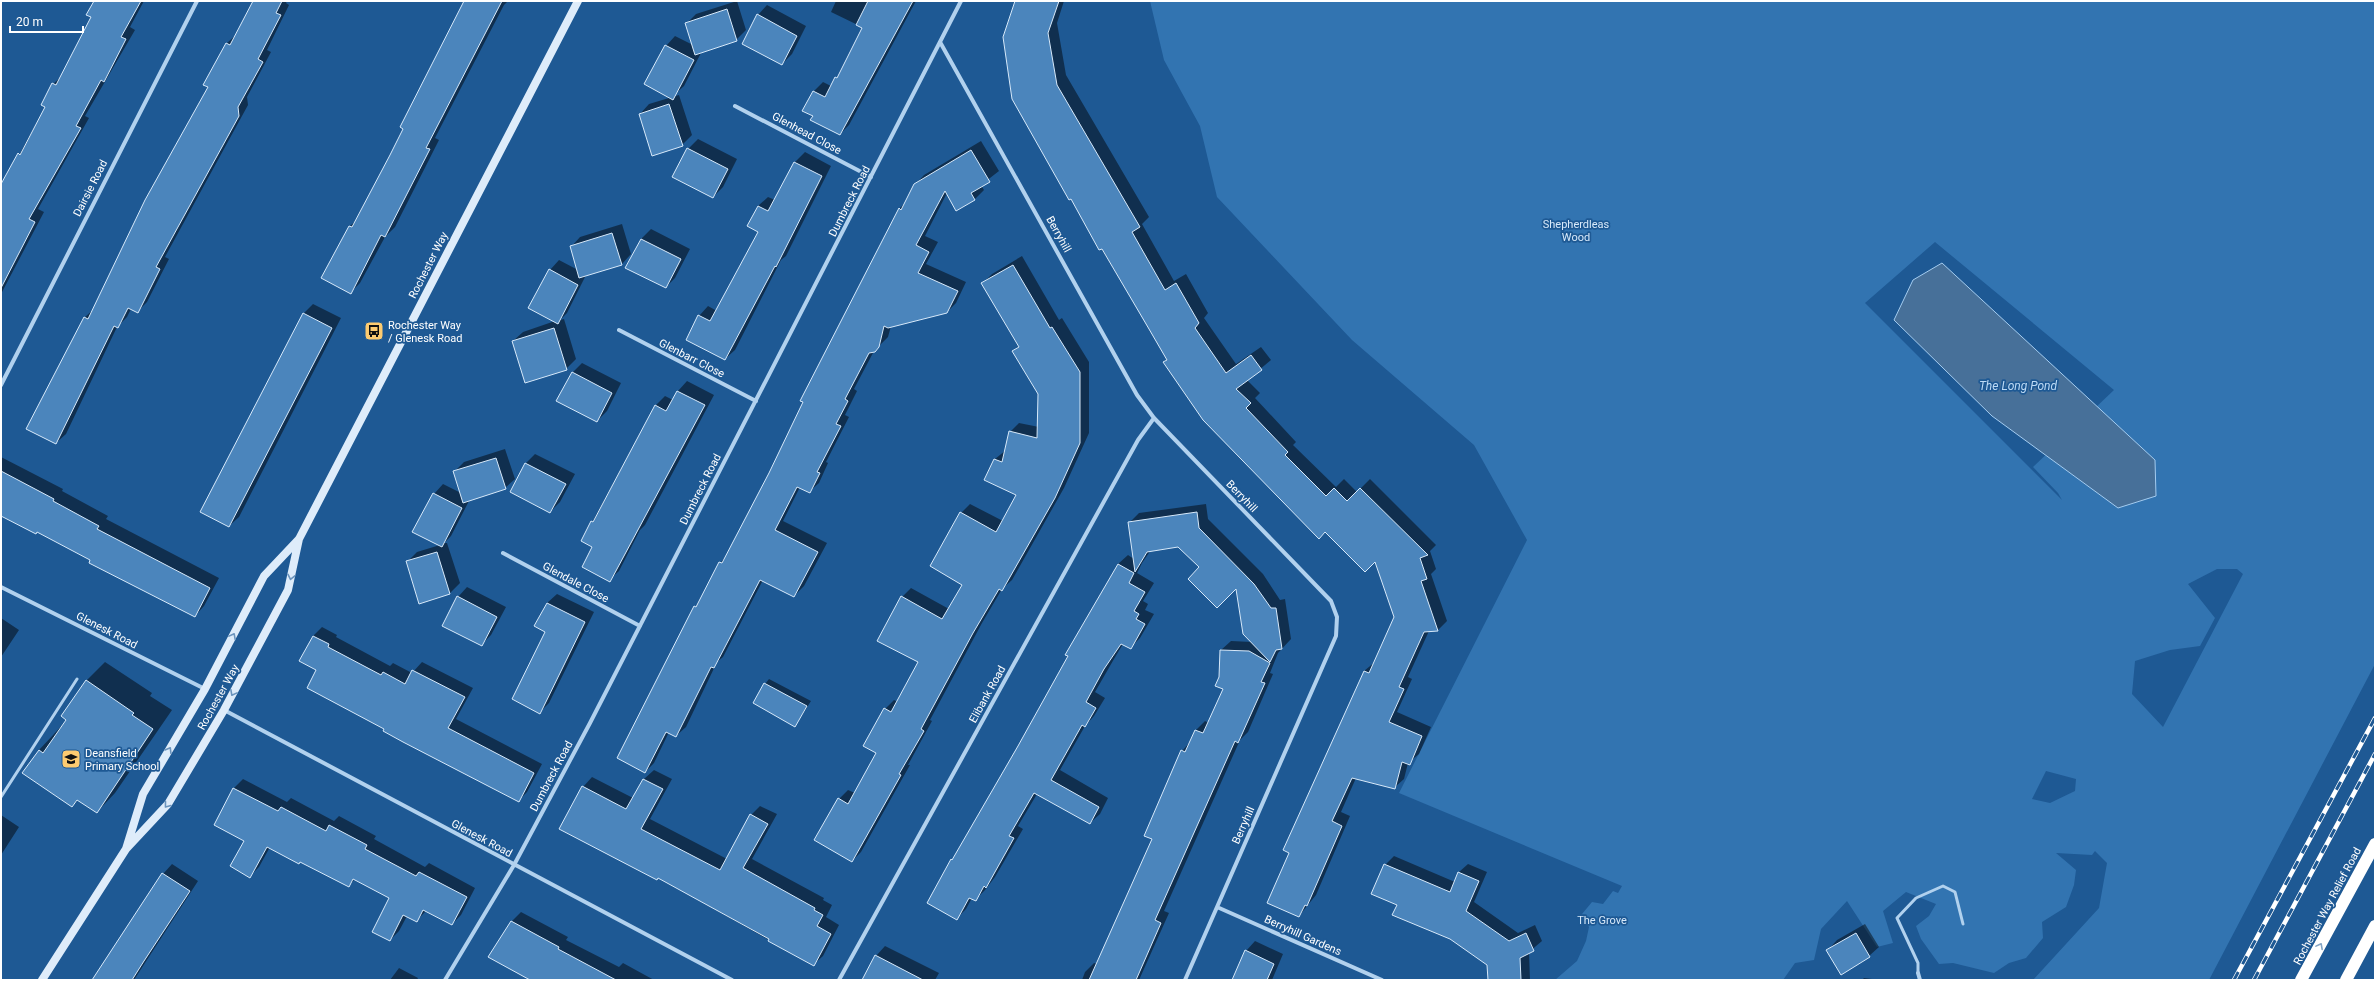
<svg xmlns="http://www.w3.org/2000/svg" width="2376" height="981" viewBox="0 0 2376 981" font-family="Roboto,sans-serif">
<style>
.green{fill:#3274b1;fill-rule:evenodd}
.water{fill:#477099;stroke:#a4ccf0}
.shadow{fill:#0007}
.building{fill:#4b85bc;stroke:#d7e9fa}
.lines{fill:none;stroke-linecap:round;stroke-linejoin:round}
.lane{stroke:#b1d1ee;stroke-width:3}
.street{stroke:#b1d1ee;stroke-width:4}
.secondary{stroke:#deecfa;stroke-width:8}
.highway{stroke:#fff;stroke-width:12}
.rail-casing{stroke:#fff;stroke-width:4.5}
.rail{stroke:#1e5994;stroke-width:3;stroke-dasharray:9;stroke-linecap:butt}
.oneway{stroke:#6b94bd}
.oneway2{stroke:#83a4c4}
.labels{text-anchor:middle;stroke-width:3.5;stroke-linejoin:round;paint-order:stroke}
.street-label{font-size:11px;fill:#fff;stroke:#1e5994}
.park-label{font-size:11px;fill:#d7e9fa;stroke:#1e5994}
.poi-label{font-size:11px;fill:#fff;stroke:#1e5994;text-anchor:start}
.water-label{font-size:12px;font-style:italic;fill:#bddaf5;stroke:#1e5994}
</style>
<rect width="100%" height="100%" fill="#1e5994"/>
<path class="green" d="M 1150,1 L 2375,1 L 2375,664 L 2209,980 L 2033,980 L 2099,908 L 2107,863 L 2095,851 L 2092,855 L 2056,853 L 2076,870 L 2074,885 L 2066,907 L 2042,922 L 2043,938 L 2026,958 L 2009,963 L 1994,973 L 1953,963 L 1939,964 L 1921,939 L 1916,926 L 1929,916 L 1936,904 L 1906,892 L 1883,911 L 1893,943 L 1877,947 L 1847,901 L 1821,929 L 1814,960 L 1795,963 L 1783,980 L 1555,980 L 1577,961 L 1586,941 L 1589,927 L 1582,914 L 1592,902 L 1603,904 L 1613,891 L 1618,893 L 1622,886 L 1399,793 L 1527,540 L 1474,445 L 1352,340 L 1217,197 L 1200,126 L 1164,60 ZM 1935,242 L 2114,390 L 2033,467 L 2058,493 L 2062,500 L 1865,303 ZM 2217,569 L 2237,569 L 2243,574 L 2163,727 L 2132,694 L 2135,661 L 2170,650 L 2200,646 L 2215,618 L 2188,584 ZM 2046,771 L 2076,779 L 2075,791 L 2050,803 L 2032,799 Z"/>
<path class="water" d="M 1942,263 L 2155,460 L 2156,496 L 2118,508 L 1992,416 L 1894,320 L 1913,280 Z"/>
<path class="shadow" d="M 95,1 L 144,1 L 130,27 L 135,30 L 85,116 L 89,118 L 38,209 L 44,212 L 1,294 L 1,188 L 46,106 L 53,84 L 62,76 L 92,17 Z
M 254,1 L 287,1 L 286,3 L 289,5 L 267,50 L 271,52 L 247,97 L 248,105 L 165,257 L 169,259 L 147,302 L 137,312 L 131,309 L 127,317 L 117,327 L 66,434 L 56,443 L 84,318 L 95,308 L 209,87 L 205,84 L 227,43 L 237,34 Z
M 466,1 L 508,1 L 504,5 L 435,138 L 439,140 L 395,227 L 385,237 L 360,283 L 351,292 L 322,278 L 350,226 L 358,219 L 405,128 Z
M 737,1 L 746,30 L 736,40 L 702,51 L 684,86 L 674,95 L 666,46 L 675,36 L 693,45 L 686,24 L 696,14 Z
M 836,1 L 916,1 L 849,125 L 840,134 L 814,115 L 814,91 L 823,82 L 831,86 L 842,71 L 864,28 L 831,12 Z
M 1015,1 L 1064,1 L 1057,23 L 1066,75 L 1149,217 L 1142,224 L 1174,281 L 1186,274 L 1208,313 L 1204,318 L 1236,364 L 1261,347 L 1271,360 L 1247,380 L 1260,393 L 1255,398 L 1296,442 L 1293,445 L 1336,487 L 1344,479 L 1357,492 L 1370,479 L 1436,545 L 1430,551 L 1436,569 L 1431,574 L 1447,621 L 1438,630 L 1429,631 L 1408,677 L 1412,679 L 1397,712 L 1431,727 L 1419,754 L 1408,763 L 1404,779 L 1394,788 L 1356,778 L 1341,812 L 1350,816 L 1316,895 L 1299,916 L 1364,671 L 1375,662 L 1395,617 L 1376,560 L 1164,362 L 1167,359 L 1150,328 L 1044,155 Z
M 767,5 L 806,26 L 792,54 L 782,64 L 758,15 Z
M 679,95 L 692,135 L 682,145 L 640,114 L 649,104 Z
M 698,139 L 737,159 L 723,187 L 713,197 L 674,177 L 688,149 Z
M 981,141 L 999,171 L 981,185 L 984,190 L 975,199 L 957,210 L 947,193 L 925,236 L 938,242 L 926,264 L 966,282 L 956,303 L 947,312 L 891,326 L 888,337 L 874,351 L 854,389 L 857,391 L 845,415 L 849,417 L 826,462 L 828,463 L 819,483 L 809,492 L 800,487 L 783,521 L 827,543 L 804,586 L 794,596 L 763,580 L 723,657 L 717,662 L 686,727 L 676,736 L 669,732 L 654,763 L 645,772 L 695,607 L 700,602 L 720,563 L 727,556 L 770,473 L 899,209 L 906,202 L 915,185 L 924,175 Z
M 805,152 L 831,166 L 786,256 L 781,260 L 735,350 L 725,359 L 699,316 L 708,306 L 717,311 L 759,231 L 758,206 L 768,197 L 775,200 L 795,162 Z
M 622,224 L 631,254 L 622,264 L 586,275 L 567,313 L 560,320 L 564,319 L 576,359 L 566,369 L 513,341 L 523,332 L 555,321 L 550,270 L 559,260 L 578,270 L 571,247 L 580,237 Z
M 651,229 L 690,249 L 675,278 L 666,287 L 627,267 L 641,239 Z
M 1022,256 L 1059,320 L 1062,318 L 1089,362 L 1089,433 L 1064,488 L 1012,580 L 1002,589 L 982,623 L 930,720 L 932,721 L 908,765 L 910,765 L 861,852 L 852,861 L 839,799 L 848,790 L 855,793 L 877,753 L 885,709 L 894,700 L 898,702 L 919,662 L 902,597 L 911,588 L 949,609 L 963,584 L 961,513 L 970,504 L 1003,521 L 1017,494 L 985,480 L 995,459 L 1006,450 L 1010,432 L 1019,423 L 1039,427 L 1039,394 L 1013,351 L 1019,346 L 983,283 L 992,274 Z
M 313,304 L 341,318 L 239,517 L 229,526 L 304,313 Z
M 582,363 L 621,383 L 607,411 L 597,421 L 558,400 L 573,372 Z
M 687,381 L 714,395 L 645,525 L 640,530 L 619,571 L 609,580 L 594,547 L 582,541 L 656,405 L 665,396 L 673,400 L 678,391 Z
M 505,449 L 515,479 L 505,488 L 470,499 L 451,536 L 444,543 L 447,543 L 460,583 L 450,593 L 420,602 L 407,562 L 417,552 L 440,545 L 434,494 L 443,484 L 461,493 L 455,471 L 464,462 Z
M 535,454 L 575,474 L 560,502 L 550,512 L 526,463 Z
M 1,457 L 63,489 L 62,491 L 108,516 L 106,519 L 219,578 L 204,606 L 195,616 L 38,531 L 1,515 Z
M 1206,504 L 1208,519 L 1263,574 L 1280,600 L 1285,599 L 1291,639 L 1278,653 L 1270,673 L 1273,674 L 1248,732 L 1240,740 L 1164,911 L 1169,913 L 1139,980 L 1082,980 L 1085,972 L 1094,963 L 1097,964 L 1153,838 L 1182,751 L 1191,741 L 1196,730 L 1205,721 L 1209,723 L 1224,688 L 1220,677 L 1221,650 L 1231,641 L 1252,642 L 1237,587 L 1200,567 L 1178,546 L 1151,550 L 1142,563 L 1137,573 L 1154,583 L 1143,601 L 1148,604 L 1145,610 L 1154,614 L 1140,638 L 1130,648 L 1123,644 L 1114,659 L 1095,692 L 1105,698 L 1094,716 L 1085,726 L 1060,770 L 1108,798 L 1100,814 L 1090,823 L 1037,794 L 1018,826 L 1023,829 L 995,877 L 985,890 L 975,900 L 972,898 L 966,909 L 957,918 L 928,903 L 1019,747 L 1118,564 L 1128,555 L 1134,559 L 1129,523 L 1139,513 Z
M 467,587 L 506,607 L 491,635 L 481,645 L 458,597 Z
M 557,594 L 594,612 L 549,703 L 540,712 L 547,603 Z
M 1,618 L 19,630 L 1,657 Z
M 322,627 L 337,635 L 336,637 L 390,666 L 393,663 L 412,673 L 422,662 L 473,688 L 456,719 L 542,764 L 527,792 L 518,801 L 385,729 L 318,669 L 313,636 Z
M 105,662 L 152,693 L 150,696 L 172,710 L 115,793 L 97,812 L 78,800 L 72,806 L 39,750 L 68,719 L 86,681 Z
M 769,679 L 811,701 L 795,726 L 765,684 Z
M 654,770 L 672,779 L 650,819 L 727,859 L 751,815 L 760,806 L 777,814 L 752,859 L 824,898 L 823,900 L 832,905 L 826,917 L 839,925 L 823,956 L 813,965 L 658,877 L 583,787 L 592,777 L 633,798 L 644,779 Z
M 243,779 L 287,802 L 291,798 L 334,821 L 339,816 L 376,836 L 374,839 L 425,867 L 429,863 L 475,888 L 461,915 L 452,924 L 426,911 L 416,921 L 407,916 L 399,931 L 390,940 L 390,898 L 355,879 L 349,885 L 301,861 L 299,863 L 270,847 L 259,867 L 250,876 L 245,840 L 215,824 L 234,788 Z
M 1,815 L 19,827 L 1,855 Z
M 1394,856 L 1455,882 L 1459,872 L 1468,864 L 1487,872 L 1474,902 L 1518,933 L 1535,925 L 1542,941 L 1529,952 L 1530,980 L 1489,980 L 1488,964 L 1398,904 L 1385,865 Z
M 172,864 L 198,881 L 134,980 L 94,980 L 163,874 Z
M 521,912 L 568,937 L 566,940 L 619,967 L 623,963 L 654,980 L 536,980 L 512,921 Z
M 1865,924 L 1879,947 L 1869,956 L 1828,950 L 1837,940 Z
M 1255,941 L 1283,954 L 1272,980 L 1232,980 L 1246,951 Z
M 885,946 L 939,973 L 935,980 L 864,980 L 876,956 Z
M 399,968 L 418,978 L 417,980 L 390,980 Z
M 1864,978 L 1880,980 L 1862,980 Z"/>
<path class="building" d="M 94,1 L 141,1 L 121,37 L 126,39 L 104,82 L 101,80 L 76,126 L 81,128 L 29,219 L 35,222 L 1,288 L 1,184 L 18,153 L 20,155 L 45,107 L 41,105 L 52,83 L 56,85 L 91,17 L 86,15 Z
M 253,1 L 282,1 L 276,13 L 281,15 L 258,59 L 263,62 L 238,107 L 239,116 L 156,267 L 160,269 L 138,313 L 128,308 L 118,328 L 114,326 L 56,444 L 26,429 L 84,317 L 88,319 L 145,200 L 208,87 L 203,85 L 226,43 L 230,45 Z
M 464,1 L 502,1 L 426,148 L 430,149 L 385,237 L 381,235 L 351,294 L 321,278 L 349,226 L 352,227 L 390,155 L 403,129 L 400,127 Z
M 868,1 L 913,1 L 840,135 L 810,120 L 813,116 L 802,111 L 813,91 L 825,97 L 835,77 L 837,78 L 862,28 L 856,25 Z
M 1015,1 L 1059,1 L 1048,33 L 1057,85 L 1140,227 L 1132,232 L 1165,290 L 1176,283 L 1199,323 L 1195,328 L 1226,373 L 1251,355 L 1262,370 L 1236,389 L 1251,403 L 1246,408 L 1288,452 L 1285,455 L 1326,496 L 1334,488 L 1347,501 L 1360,488 L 1428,555 L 1420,558 L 1427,579 L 1421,581 L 1438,631 L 1424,632 L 1399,687 L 1404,689 L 1389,722 L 1422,736 L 1410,765 L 1402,762 L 1395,789 L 1352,778 L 1332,821 L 1342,826 L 1307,906 L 1305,905 L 1299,917 L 1267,903 L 1289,853 L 1283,850 L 1364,671 L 1369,673 L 1394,617 L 1375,562 L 1365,572 L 1325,532 L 1319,539 L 1203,420 L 1163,362 L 1167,360 L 1149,329 L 1102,249 L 1099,250 L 1071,199 L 1069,200 L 1012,99 L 1003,37 Z
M 727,9 L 737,41 L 695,55 L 685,23 Z
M 757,14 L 797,36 L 782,65 L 742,44 Z
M 665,45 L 694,60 L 673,100 L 644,84 Z
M 669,104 L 683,146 L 652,156 L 639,114 Z
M 687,148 L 728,169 L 713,198 L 672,177 Z
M 971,150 L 990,182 L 971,193 L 975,200 L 956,211 L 945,191 L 916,245 L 929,252 L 918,273 L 958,291 L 947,313 L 888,328 L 884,326 L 879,347 L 875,352 L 869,353 L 845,399 L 848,401 L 836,424 L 841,426 L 817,472 L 820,473 L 810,493 L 797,487 L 775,530 L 818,552 L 794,597 L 760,580 L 714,668 L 711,667 L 676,737 L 666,732 L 645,773 L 617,758 L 694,606 L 696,607 L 719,562 L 722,563 L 769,473 L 803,402 L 800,401 L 899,208 L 901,210 L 914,184 Z
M 794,162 L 822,176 L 776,267 L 775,266 L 725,360 L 686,340 L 698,315 L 710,321 L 758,232 L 747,226 L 758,206 L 768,211 Z
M 612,233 L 622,265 L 579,278 L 570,246 Z
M 641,239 L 681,259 L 666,288 L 625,268 Z
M 1013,265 L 1050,328 L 1052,327 L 1080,372 L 1080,443 L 1055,498 L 1002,591 L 999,589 L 973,633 L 921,729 L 924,731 L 899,774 L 901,775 L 852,862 L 814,840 L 838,798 L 848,804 L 876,753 L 863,746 L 884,708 L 891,712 L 918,662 L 877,641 L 901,596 L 942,619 L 962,585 L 930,566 L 960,512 L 996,532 L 1016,495 L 984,480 L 994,459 L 1002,462 L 1009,431 L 1037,438 L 1038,394 L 1012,351 L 1019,347 L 981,283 Z
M 549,269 L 578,285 L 558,324 L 528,308 Z
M 303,313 L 332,328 L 229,527 L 200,512 Z
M 554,328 L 567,370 L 525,383 L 512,341 Z
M 572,372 L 612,393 L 597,422 L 556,401 Z
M 677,391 L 705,405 L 610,582 L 582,567 L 592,547 L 581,541 L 591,521 L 593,522 L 655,405 L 666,411 Z
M 496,458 L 506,489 L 463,503 L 453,471 Z
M 525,463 L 566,484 L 550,513 L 510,492 Z
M 1,471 L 54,499 L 53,501 L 99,526 L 97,529 L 210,588 L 195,617 L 89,563 L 90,560 L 37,532 L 36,534 L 1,516 Z
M 433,493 L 462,508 L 442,547 L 412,532 Z
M 1197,512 L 1199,528 L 1254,584 L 1271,608 L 1276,608 L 1282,649 L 1276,650 L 1270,662 L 1243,634 L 1236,589 L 1217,608 L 1188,579 L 1199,567 L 1178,547 L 1147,552 L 1135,572 L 1128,522 Z
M 437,552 L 450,594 L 419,604 L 406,561 Z
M 1118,564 L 1134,573 L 1129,583 L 1145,592 L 1134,611 L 1139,614 L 1136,619 L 1145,624 L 1131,649 L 1121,644 L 1104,669 L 1086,702 L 1096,708 L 1085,727 L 1082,725 L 1051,780 L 1099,807 L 1090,824 L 1034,793 L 1009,836 L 1014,838 L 986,888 L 984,886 L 976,901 L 969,898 L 957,920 L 927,903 L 951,859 L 952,860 L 1018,746 L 1068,656 L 1065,655 Z
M 457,596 L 497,617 L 482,646 L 442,626 Z
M 547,603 L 585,622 L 540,714 L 512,699 L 545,632 L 534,626 Z
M 313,636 L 329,644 L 328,647 L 381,675 L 383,672 L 405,684 L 412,670 L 465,697 L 448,728 L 534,773 L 519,802 L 403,742 L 383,731 L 384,729 L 307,688 L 316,670 L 299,661 Z
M 1220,650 L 1249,651 L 1270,663 L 1261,682 L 1265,683 L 1238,743 L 1235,741 L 1155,920 L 1161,923 L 1136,980 L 1089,980 L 1152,839 L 1144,836 L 1181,750 L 1185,752 L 1195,730 L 1203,733 L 1223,689 L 1215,686 L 1219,677 Z
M 86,680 L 134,713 L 132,715 L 153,729 L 97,813 L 77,800 L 72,807 L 22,773 L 39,750 L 43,753 L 66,720 L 61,716 Z
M 764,683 L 807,706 L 795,727 L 753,703 Z
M 643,779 L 663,789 L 641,829 L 720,870 L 750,814 L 768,824 L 743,868 L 815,908 L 814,910 L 823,915 L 817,926 L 831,934 L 814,966 L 768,941 L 769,939 L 658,878 L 657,880 L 559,829 L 582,786 L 626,809 Z
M 233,788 L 278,811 L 281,807 L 326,831 L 329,825 L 367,845 L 365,849 L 416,876 L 419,872 L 467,897 L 452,925 L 423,910 L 417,922 L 403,915 L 390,941 L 372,932 L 389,898 L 353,879 L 349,887 L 300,862 L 299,864 L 267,847 L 250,878 L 230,866 L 244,841 L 214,825 Z
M 1384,864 L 1450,892 L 1458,872 L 1479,881 L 1466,911 L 1509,941 L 1526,933 L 1534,951 L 1520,958 L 1521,980 L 1488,980 L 1487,965 L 1450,939 L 1392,915 L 1397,905 L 1371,894 Z
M 162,873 L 190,891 L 144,961 L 132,980 L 92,980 Z
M 511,921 L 559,947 L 558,949 L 616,980 L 530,980 L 488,957 Z
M 1856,933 L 1870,957 L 1841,975 L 1826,950 Z
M 1245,950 L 1274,964 L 1267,980 L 1232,980 Z
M 875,955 L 923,980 L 862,980 Z"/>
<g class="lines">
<path class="lane" d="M 1,797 L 77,679
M 1918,973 L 1918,963 L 1897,918 L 1916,898 L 1943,886 L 1955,892 L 1963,924"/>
<path class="street" d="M 940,42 L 1137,395 L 1154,418 L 1331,601 L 1337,617 L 1336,636 L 1185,980
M 735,106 L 871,177
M 619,330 L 756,401
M 1,385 L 197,1
M 503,553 L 640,626
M 1,587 L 205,689
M 224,710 L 732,980
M 1217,907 L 1382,980
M 1918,973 L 1920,980
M 445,980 L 514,865 L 590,723 L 961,1
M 839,980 L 1138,440 L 1154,418"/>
<path class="secondary" d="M 126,849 L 143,794 L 205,689 L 264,576 L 299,539 L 578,1
M 42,980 L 126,849 L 168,804 L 224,710 L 288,590 L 299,539"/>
<path class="highway" d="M 2301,980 L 2375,844
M 2346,980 L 2375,926"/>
<defs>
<path id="rail" d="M 2234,980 L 2375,718
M 2254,980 L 2375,754"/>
</defs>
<use href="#rail" class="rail-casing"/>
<use href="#rail" class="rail"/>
</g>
<defs><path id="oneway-chevron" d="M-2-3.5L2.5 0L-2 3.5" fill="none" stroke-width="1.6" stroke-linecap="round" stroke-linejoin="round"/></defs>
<g class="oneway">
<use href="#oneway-chevron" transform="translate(291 577) rotate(102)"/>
<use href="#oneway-chevron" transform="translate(233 636) rotate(-62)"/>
<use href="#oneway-chevron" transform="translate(233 693) rotate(118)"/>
<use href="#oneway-chevron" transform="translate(169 750) rotate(-59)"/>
<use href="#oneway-chevron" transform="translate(167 805) rotate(128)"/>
</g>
<use class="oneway2" href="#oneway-chevron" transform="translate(2320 946) rotate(-62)"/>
<defs>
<symbol id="bus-square" viewBox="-11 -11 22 22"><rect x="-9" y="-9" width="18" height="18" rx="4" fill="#fdcb70" stroke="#1e5994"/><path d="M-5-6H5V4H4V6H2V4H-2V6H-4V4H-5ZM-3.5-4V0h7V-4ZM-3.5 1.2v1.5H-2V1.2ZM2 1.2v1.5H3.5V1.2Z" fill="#111"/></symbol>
<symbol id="school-square" viewBox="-11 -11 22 22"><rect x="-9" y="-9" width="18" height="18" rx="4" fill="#fdcb70" stroke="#1e5994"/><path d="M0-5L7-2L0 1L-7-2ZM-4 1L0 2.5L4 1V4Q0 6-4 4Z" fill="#111"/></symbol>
</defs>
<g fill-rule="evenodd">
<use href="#bus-square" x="363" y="320" width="22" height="22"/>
<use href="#school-square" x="60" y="748" width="22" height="22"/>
</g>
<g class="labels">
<g class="street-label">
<text transform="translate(807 133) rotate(28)" y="4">Glenhead Close</text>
<text transform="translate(90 188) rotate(-63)" y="4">Dairsie Road</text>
<text transform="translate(849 201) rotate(-63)" y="4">Dumbreck Road</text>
<text transform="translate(1059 234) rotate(61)" y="4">Berryhill</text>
<text transform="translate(428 265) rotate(-63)" y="4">Rochester Way</text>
<text transform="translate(692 358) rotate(27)" y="4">Glenbarr Close</text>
<text transform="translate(700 489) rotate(-63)" y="4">Dumbreck Road</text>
<text transform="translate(1242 496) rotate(46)" y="4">Berryhill</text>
<text transform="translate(576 582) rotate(28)" y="4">Glendale Close</text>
<text transform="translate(107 630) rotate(27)" y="4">Glenesk Road</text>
<text transform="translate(987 694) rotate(-61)" y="4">Elibank Road</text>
<text transform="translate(218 697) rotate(-61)" y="4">Rochester Way</text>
<text transform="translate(551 776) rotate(-62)" y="4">Dumbreck Road</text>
<text transform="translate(1243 825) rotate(-66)" y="4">Berryhill</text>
<text transform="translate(482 838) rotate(28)" y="4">Glenesk Road</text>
<text transform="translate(2327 906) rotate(-62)" y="4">Rochester Way Relief Road</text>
<text transform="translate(1303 935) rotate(24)" y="4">Berryhill Gardens</text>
</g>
<g class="park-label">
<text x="1576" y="228">Shepherdleas<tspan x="1576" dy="13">Wood</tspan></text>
<text x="1602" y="924">The Grove</text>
</g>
<g class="poi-label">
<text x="388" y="329">Rochester Way<tspan x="388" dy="13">/ Glenesk Road</tspan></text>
<text x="85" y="757">Deansfield<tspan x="85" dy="13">Primary School</tspan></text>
</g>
<g class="water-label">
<text x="2018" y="390">The Long Pond</text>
</g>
</g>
<rect width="2376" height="981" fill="none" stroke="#ffffff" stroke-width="4"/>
<path d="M10 26v6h73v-6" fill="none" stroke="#ffffff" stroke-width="2"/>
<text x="16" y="26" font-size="12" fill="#ffffff" stroke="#1e5994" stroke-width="3" paint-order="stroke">20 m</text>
</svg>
